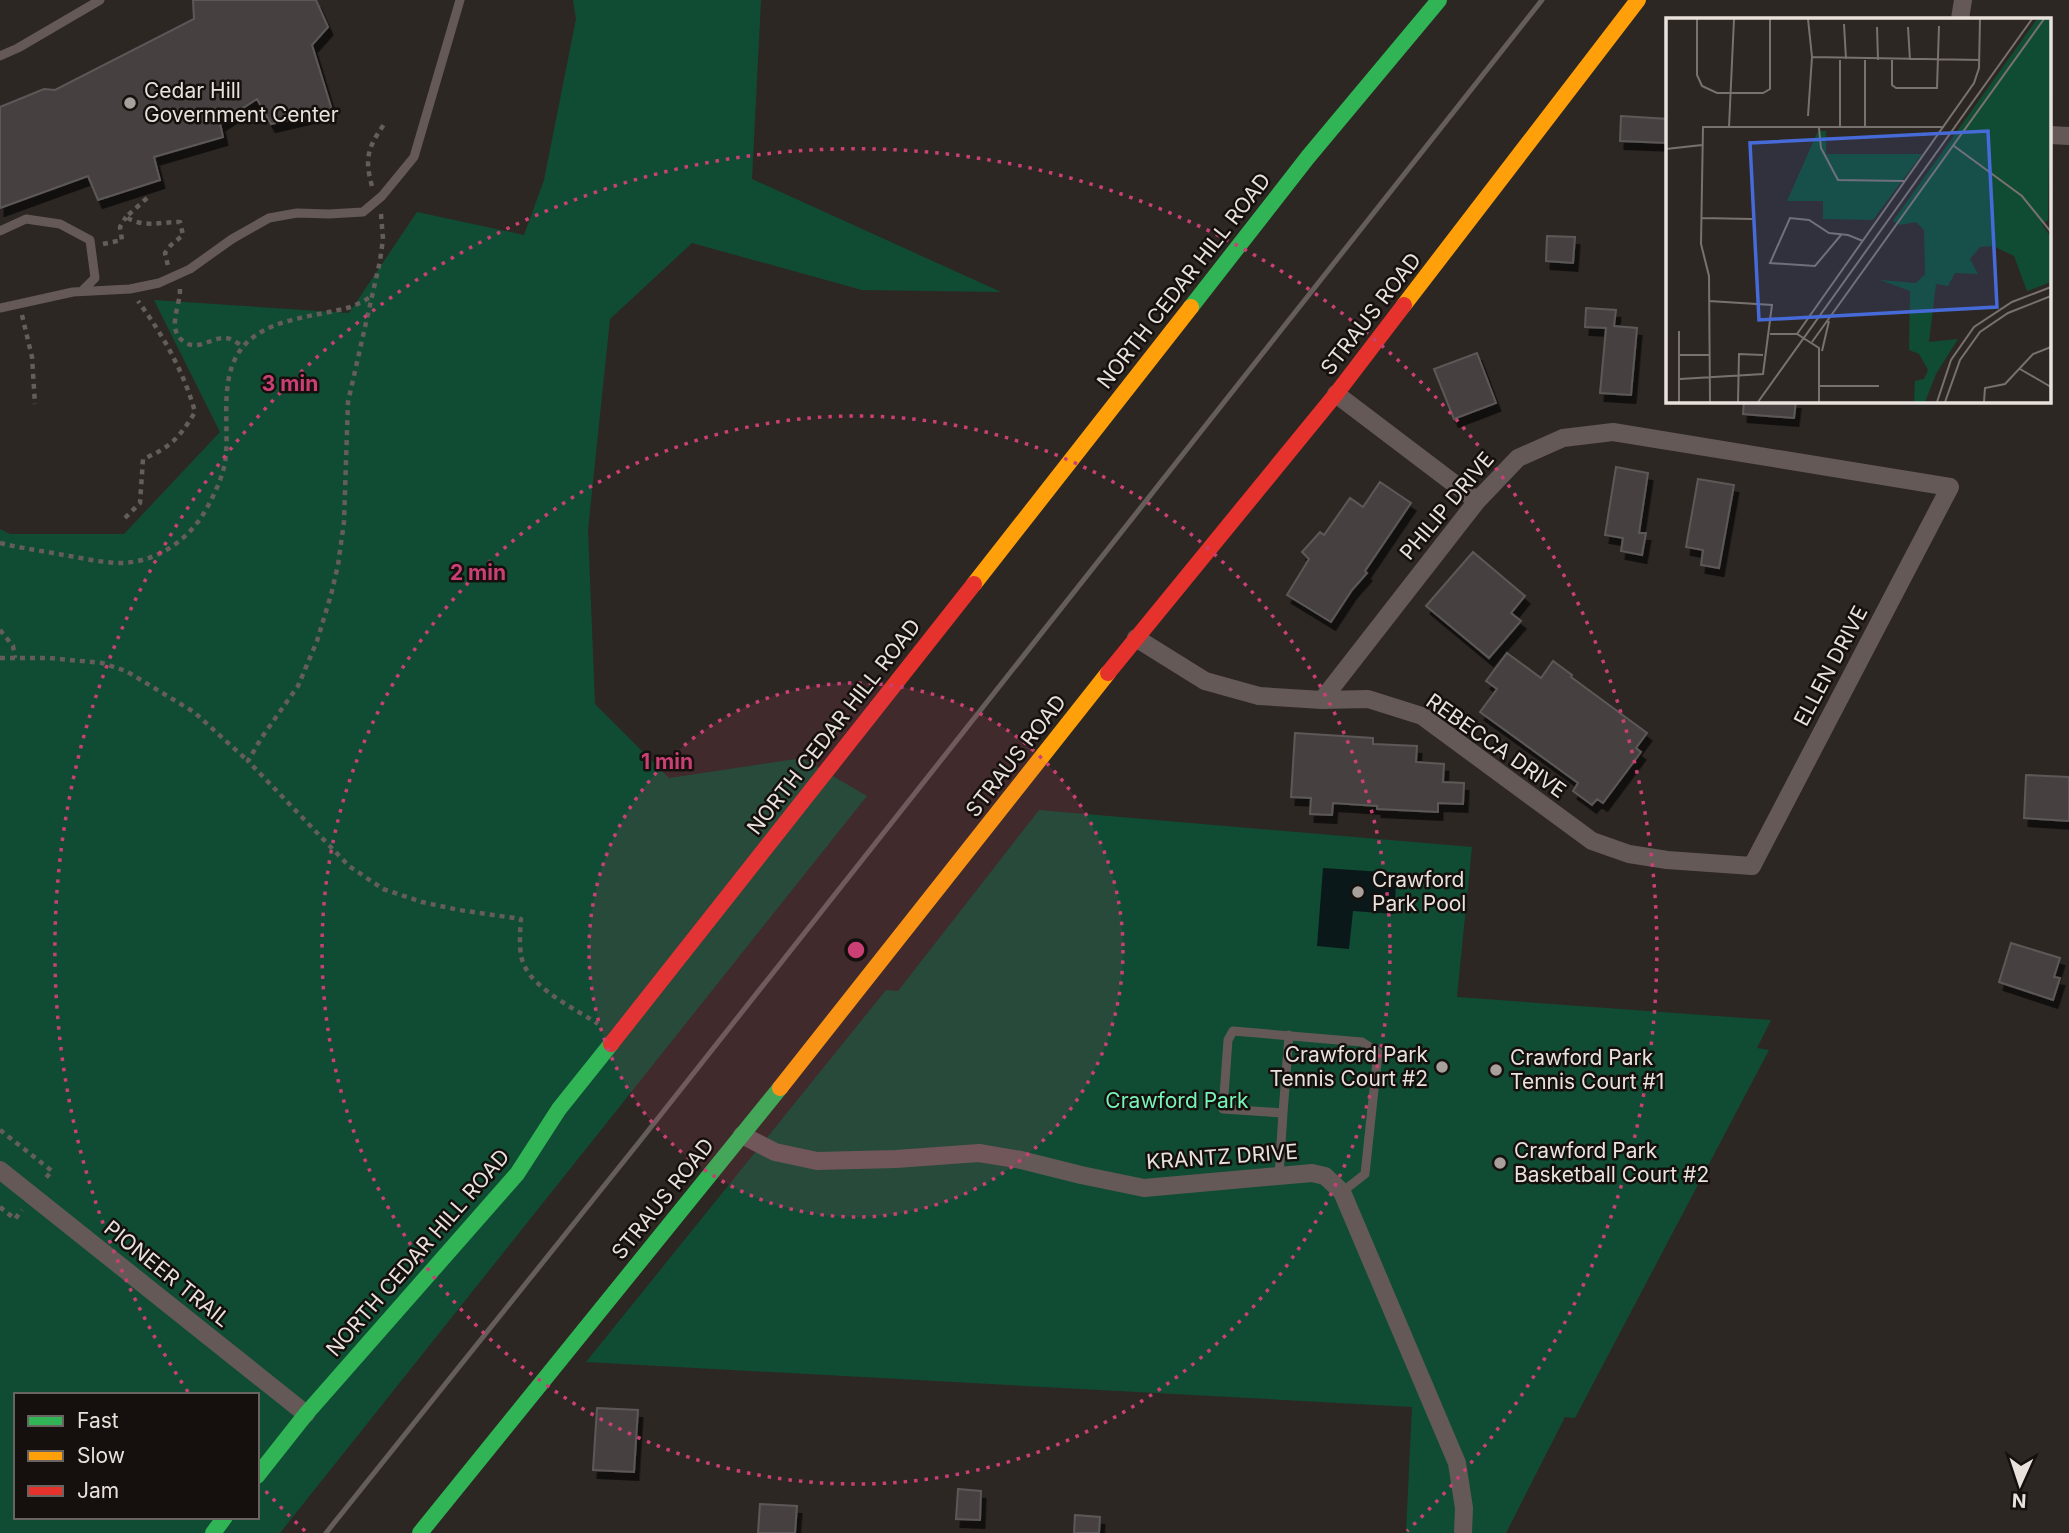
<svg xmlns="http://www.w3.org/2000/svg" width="2069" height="1533" viewBox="0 0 2069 1533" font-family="Inter,sans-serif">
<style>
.green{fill:#104c33;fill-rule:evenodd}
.water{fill:#0a1819}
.building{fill:#464141;stroke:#5d5858;stroke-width:2;filter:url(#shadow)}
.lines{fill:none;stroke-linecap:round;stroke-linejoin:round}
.path{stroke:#655d5a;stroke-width:4.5;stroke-dasharray:5 5;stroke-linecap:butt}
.lane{stroke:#655957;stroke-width:9}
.street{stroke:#655957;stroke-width:18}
.fast{stroke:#30b455;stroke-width:16}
.slow{stroke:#ff9f0a;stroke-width:16}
.jam{stroke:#e5322d;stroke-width:16}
.rail{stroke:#655d5a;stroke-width:5}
.ring{fill:none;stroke:#ca4075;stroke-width:3.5;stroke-dasharray:3.5 7}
.poi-dot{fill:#a7a09b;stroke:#15100d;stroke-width:2.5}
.labels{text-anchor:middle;stroke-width:5;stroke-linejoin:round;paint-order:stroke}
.poi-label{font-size:21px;fill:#e8e1dc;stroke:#15100d;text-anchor:start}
.street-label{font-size:21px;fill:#e8e1dc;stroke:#15100d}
.park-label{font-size:21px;fill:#76f5b9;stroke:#15100d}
.inset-road{fill:none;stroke:#78716d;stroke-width:2}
.view{fill:#466bd9;fill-opacity:0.15;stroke:#466bd9;stroke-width:3.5}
.inset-edge{fill:none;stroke:#e8e1dc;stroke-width:3.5}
.centre{fill:#ca4075;stroke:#15100d;stroke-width:3.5}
.ring-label{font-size:21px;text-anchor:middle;font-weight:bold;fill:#ca4075;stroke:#15100d;stroke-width:5;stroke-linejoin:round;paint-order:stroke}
</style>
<defs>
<filter id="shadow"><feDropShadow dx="4.5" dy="8" stdDeviation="0" flood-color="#0009"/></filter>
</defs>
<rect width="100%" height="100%" fill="#2d2723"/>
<path class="green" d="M 573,0 L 761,0 L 752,179 L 1001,292 L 862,290 L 692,243 L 610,319 L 588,530 L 595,704 L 669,778 L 802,758 L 867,796 L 280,1533 L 0,1533 L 0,529 L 10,534 L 124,534 L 220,432 L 154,300 L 349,313 L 417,212 L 524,235 L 544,180 L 576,19 ZM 16,1395 L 257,1395 L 257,1517 L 16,1517 Z
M 1039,810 L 1472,847 L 1457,997 L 1771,1020 L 1757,1048 L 1769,1050 L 1575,1418 L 1565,1417 L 1506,1533 L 1406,1533 L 1412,1407 L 586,1362 L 886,990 L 898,991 Z"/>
<path class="water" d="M 1323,868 L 1397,873 L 1394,914 L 1353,911 L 1349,949 L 1317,946 Z"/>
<path class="building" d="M 193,0 L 316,0 L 328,27 L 312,45 L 332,110 L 271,124 L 257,99 L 220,123 L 223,137 L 154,157 L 160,180 L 98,200 L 88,176 L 0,208 L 0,107 L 44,89 L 55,90 L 194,19 Z
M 1621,116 L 1668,119 L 1668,143 L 1620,141 Z
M 1547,236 L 1575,237 L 1573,263 L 1546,261 Z
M 1586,308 L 1616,310 L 1614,326 L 1637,328 L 1631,395 L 1600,393 L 1606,328 L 1585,327 Z
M 1477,353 L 1496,403 L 1454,419 L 1434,369 Z
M 1744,401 L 1796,401 L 1794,418 L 1743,414 Z
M 1616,467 L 1648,473 L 1639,533 L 1646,533 L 1642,555 L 1621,551 L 1623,538 L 1605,535 Z
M 1698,479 L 1734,485 L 1719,568 L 1701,565 L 1703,550 L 1686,547 Z
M 1380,482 L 1411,503 L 1365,571 L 1367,573 L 1352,590 L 1331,622 L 1287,595 L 1309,559 L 1302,552 L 1320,532 L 1324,535 L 1350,498 L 1363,507 Z
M 1473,552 L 1525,596 L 1511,613 L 1521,621 L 1489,658 L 1426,606 Z
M 1507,653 L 1541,678 L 1553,661 L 1572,675 L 1571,677 L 1647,733 L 1636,748 L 1641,752 L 1603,803 L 1597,799 L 1592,805 L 1573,791 L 1578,783 L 1480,712 L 1497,689 L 1486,681 Z
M 1295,733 L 1373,738 L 1373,744 L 1417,746 L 1416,762 L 1444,764 L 1443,782 L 1464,783 L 1463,804 L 1438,803 L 1438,812 L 1377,809 L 1377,806 L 1333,803 L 1332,815 L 1310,814 L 1311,798 L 1291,797 Z
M 2026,775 L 2069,777 L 2069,821 L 2024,818 Z
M 2011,943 L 2060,958 L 2054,977 L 2060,978 L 2053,1000 L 1999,982 Z
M 597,1408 L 638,1410 L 634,1472 L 593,1470 Z
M 958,1489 L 981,1491 L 980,1520 L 956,1519 Z
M 760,1504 L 797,1506 L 795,1533 L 758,1533 Z
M 1075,1515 L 1100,1517 L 1099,1533 L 1074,1533 Z"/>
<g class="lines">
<path class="path" d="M 372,186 C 364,158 368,147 385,123
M 147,198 L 126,217 C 143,228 160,222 180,222 L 183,235 L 171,245 L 165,253 L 168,266
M 381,214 L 383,239 L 380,261 L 348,402 L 344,522 L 338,565 L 331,595 L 317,641 L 298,686 L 262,737 L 248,761 L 349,866 L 383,889 L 422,902 L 459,910 L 521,919 C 520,932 518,955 525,967 C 536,990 577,1010 598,1024
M 103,244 L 122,240 L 120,227 L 126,217
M 180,289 C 180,302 174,314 175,327 C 176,333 178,337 183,341 C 197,352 210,338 224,338 C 231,337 238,344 244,347
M 22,315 L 32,357 L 35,404
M 125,518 L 140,503 L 143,459 C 170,448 180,437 195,412 C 184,372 163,335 138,301
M 0,543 C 19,548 38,550 58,554 C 78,557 100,563 121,563 C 159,562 192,538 209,504 C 217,489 225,471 226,454 C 229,417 217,366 251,339 C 276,318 317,316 347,308 C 355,306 363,301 371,297
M 0,630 L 13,646 L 15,658
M 0,658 L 50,658 L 102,663 L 126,671 L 194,712 L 248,761
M 0,1130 L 52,1171 L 44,1180
M 0,1207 L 15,1219 L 22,1210"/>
<path class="lane" d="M 0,56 L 18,48 L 100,0
M 0,231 L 26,219 L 60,224 L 90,240 L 95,278 L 82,291
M 0,308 L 73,292 L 130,289 L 159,283 L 190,269 L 232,239 L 269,218 L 297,213 L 329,214 L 363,212 L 382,196 L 414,157 L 460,0
M 1283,1113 L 1289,1035
M 1279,1176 L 1283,1113 L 1223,1109 L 1228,1040 L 1233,1031 L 1362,1042 L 1378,1052 L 1365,1174 L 1342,1192"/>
<path class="street" d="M 1960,19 L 1963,0
M 2050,135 L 2069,136
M 1336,394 L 1477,501
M 1136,638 L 1205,681 L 1259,696 L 1322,700 L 1368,699 L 1422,716 L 1592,841 L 1629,854 L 1667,860 L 1752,866 L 1950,487 L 1613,432 L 1563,438 L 1518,458 L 1477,501 L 1322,700
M 742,1135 L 775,1152 L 817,1161 L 896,1159 L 979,1153 L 1021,1160 L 1081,1175 L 1144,1188 L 1312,1173 L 1325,1176 L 1342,1192 L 1457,1463 L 1464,1508 L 1463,1533
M 0,1170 L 306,1414"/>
<path class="fast" d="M 1191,307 L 1308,157 L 1439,0
M 257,1476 L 306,1414 L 517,1174 L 559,1109 L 611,1044
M 213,1533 L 225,1517
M 420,1533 L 780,1088"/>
<path class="slow" d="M 1404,305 L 1638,0
M 974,584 L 1191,307
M 780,1088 L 1108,673"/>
<path class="jam" d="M 1108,673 L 1336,394 L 1404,305
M 611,1044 L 974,584"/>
<path class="rail" d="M 326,1533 L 640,1141 L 1542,0"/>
</g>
<circle cx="856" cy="950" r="267" fill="#ca4075" fill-opacity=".12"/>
<g class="ring">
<circle cx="856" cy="950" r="267"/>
<circle cx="856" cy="950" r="534"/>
<path d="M305 1531A801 801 0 0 1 261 1486M188 1392A801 801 0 1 1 1407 1531"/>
</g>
<g class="poi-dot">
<circle cx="130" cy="103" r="7"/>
<circle cx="1358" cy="892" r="7"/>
<circle cx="1442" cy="1067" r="7"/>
<circle cx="1496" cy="1070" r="7"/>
<circle cx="1500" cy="1163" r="7"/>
</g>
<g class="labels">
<g class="poi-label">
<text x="144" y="98">Cedar Hill<tspan x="144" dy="24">Government Center</tspan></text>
<text x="1372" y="887">Crawford<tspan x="1372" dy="24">Park Pool</tspan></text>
<text x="1428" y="1062" text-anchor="end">Crawford Park<tspan x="1428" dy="24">Tennis Court #2</tspan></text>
<text x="1510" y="1065">Crawford Park<tspan x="1510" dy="24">Tennis Court #1</tspan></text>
<text x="1514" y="1158">Crawford Park<tspan x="1514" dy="24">Basketball Court #2</tspan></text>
</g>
<g class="street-label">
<text transform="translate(1184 281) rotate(-52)" y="7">NORTH CEDAR HILL ROAD</text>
<text transform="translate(1371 314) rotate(-52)" y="7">STRAUS ROAD</text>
<text transform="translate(1447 506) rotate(-50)" y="7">PHILIP DRIVE</text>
<text transform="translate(1831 666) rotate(-62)" y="7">ELLEN DRIVE</text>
<text transform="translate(834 727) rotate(-52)" y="7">NORTH CEDAR HILL ROAD</text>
<text transform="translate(1496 746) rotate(35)" y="7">REBECCA DRIVE</text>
<text transform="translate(1016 756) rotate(-52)" y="7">STRAUS ROAD</text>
<text transform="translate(1222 1157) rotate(-4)" y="7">KRANTZ DRIVE</text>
<text transform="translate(663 1199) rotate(-51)" y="7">STRAUS ROAD</text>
<text transform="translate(418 1253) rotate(-49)" y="7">NORTH CEDAR HILL ROAD</text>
<text transform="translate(167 1274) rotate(39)" y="7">PIONEER TRAIL</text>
</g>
<g class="park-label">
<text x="1177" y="1108">Crawford Park</text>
</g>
</g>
<g transform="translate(1666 18)">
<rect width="385" height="385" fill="#2d2723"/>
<path d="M 371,1 L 385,1 L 382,202 L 376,206 L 385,220 L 385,264 L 361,273 L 348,238 L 327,228 L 314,229 L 304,241 L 312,256 L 289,255 L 282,268 L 270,266 L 263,324 L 292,321 L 270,356 L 259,384 L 248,384 L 249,363 L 258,361 L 262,352 L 253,336 L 243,332 L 244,273 L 214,262 L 250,265 L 259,256 L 258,212 L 250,204 L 234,207 L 227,203 ZM 152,113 L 160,113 L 160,136 L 256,136 L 207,202 L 157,201 L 157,183 L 121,183 Z" fill="#104c33"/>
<path class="inset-road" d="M 31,1 L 31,57 L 36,68 L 51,75 L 97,75 L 104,71 L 104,1M 142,1 L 146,39 L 142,98M 178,6 L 180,41M 211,9 L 212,42M 242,9 L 244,42M 146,39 L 314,42M 174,42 L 174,110M 226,42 L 226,67 L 230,70 L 271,70 L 273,8M 63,109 L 68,1M 199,109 L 199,42M 153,110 L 155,130 L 172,162 L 239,163M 288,128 L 356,178 L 385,214M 0,131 L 36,127M 35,200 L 86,201M 175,217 L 149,248 L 104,245 L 124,200 L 143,202 L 163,215 L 182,217 L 197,223M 13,313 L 13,384M 104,316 L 131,316 L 153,330 L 153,384M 131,316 L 308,65 L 313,50 L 314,1M 146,324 L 378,1M 156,333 L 163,303M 14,337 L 44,337M 354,351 L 385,369M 14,361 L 97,356 L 106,287 L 43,283M 154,368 L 213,368M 44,384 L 43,258 L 35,226 L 37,109 L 278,109M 72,384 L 73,336 L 97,337M 92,384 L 366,1M 271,384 L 285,342 L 308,309 L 346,284 L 385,269M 279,384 L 294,342 L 314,314 L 342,295 L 385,278M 318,384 L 319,370 L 339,366 L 367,336 L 385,329"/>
<path class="view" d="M 322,113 L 331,289 L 93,302 L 84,125 Z"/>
<rect width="385" height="385" class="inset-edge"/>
</g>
<circle cx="856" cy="950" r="10" class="centre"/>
<g class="ring-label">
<text x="290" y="391">3 min</text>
<text x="478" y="580">2 min</text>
<text x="667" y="769">1 min</text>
</g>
<rect x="14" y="1393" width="245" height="126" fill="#15100d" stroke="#696460" stroke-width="2"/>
<rect x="28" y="1416" width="35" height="10" fill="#30b455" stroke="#696460" stroke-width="2"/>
<text x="77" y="1428" font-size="21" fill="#e8e1dc">Fast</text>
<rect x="28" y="1451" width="35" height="10" fill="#ff9f0a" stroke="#696460" stroke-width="2"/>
<text x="77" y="1463" font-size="21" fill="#e8e1dc">Slow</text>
<rect x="28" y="1486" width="35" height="10" fill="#e5322d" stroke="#696460" stroke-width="2"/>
<text x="77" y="1498" font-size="21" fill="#e8e1dc">Jam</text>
<g transform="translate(2020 1484) rotate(183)" stroke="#15100d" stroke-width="5" paint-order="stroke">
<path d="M0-5L12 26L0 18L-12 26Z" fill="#e8e1dc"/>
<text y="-10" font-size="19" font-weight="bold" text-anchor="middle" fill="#e8e1dc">N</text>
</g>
</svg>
